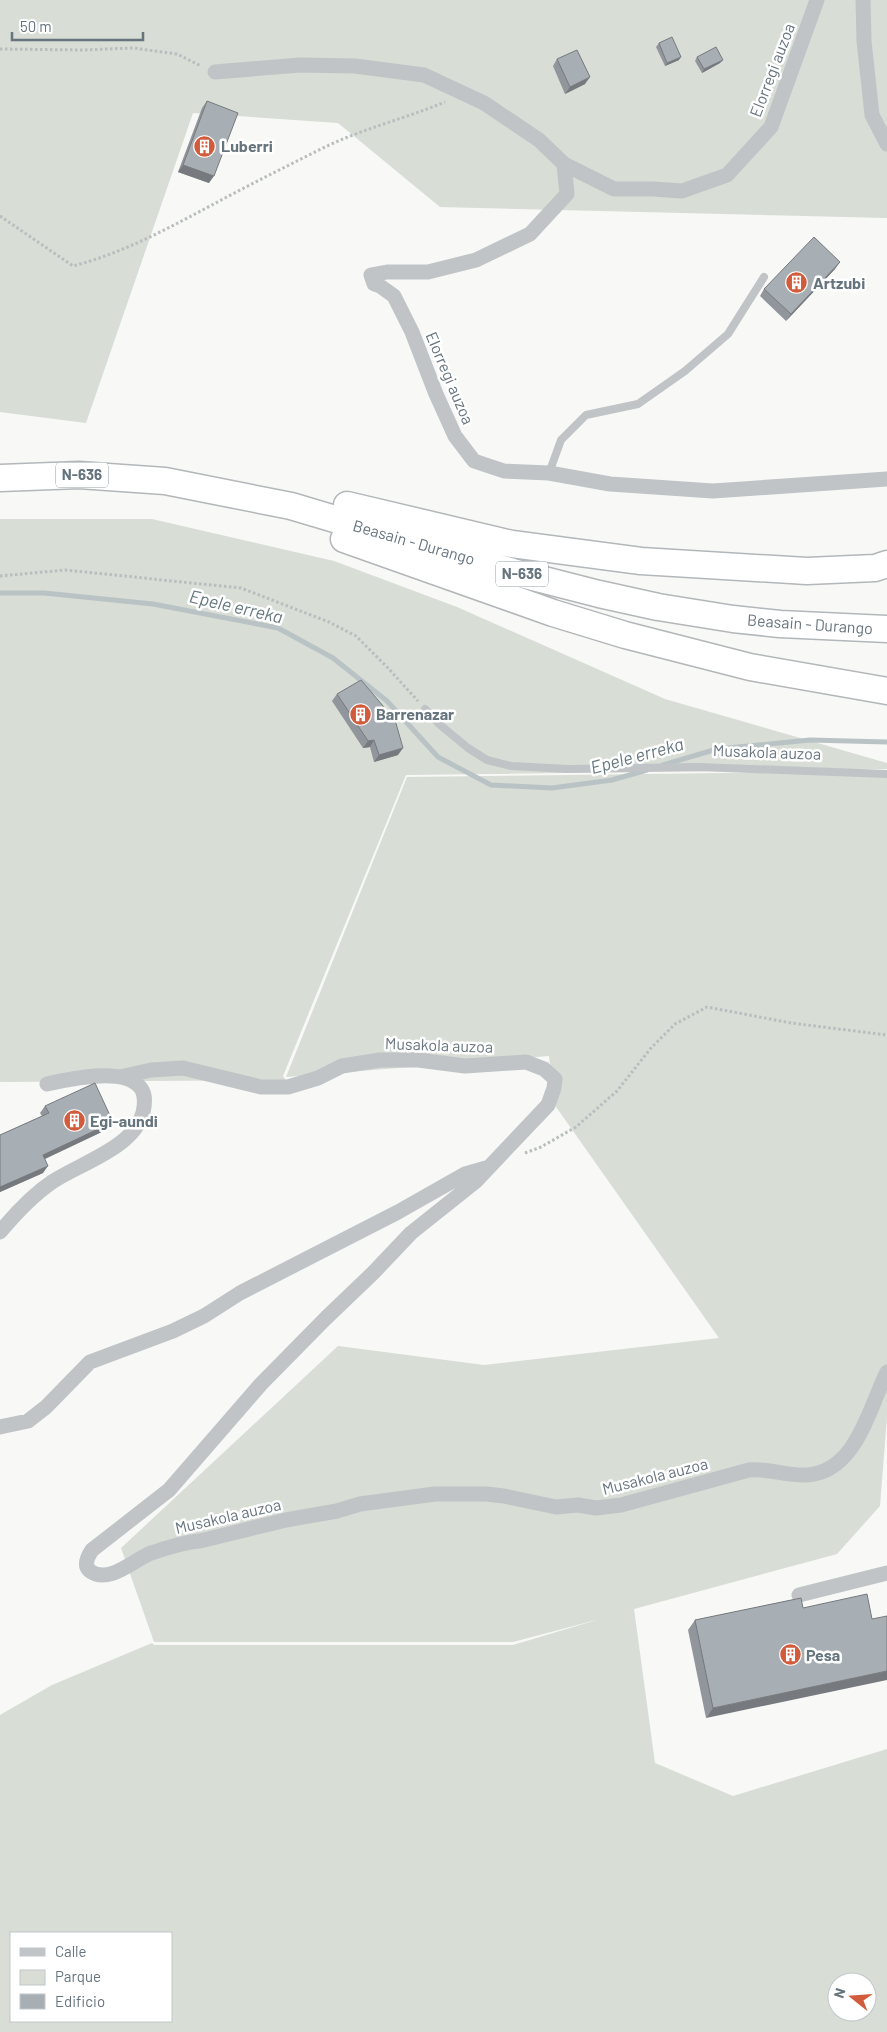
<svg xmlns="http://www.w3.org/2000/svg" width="887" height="2032" viewBox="0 0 887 2032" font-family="Barlow,sans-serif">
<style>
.green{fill:#d8ddd5;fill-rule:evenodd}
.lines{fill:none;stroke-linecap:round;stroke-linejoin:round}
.stream{stroke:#b9c3c6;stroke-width:5}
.trunk-casing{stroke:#b3b7ba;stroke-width:29}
.path{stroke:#babdbf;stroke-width:3;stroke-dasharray:2.5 2.5;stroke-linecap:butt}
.service{stroke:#c0c4c7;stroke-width:8}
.minor{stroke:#c0c4c7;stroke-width:15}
.trunk{stroke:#fff;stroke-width:26}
.wall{fill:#90969b}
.shaded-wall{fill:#767a7e}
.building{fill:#a8afb4;stroke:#767a7e}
.labels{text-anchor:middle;stroke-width:5;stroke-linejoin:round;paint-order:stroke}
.shield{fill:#fff;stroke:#949ea5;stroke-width:1}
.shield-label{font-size:15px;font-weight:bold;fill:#66747e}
.street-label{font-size:16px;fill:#66747e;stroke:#fff}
.poi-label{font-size:16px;font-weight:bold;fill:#66747e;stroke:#fff;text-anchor:start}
.water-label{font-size:18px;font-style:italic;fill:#66797f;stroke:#fff}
</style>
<rect width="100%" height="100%" fill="#f8f8f6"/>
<path class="green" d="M 0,0 L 887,0 L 887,218 L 440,207 L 338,123 L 193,113 L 86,423 L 0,412 Z
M 0,519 L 152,519 L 334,561 L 457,607 L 665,699 L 887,763 L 887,769 L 406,775 L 283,1076 L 286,1080 L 0,1082 Z
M 887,771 L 887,1417 L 880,1506 L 837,1554 L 634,1609 L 655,1763 L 733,1796 L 887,1749 L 887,2032 L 0,2032 L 0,1715 L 52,1685 L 152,1643 L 154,1645 L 513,1645 L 600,1619 L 513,1642 L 154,1642 L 121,1548 L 338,1346 L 484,1365 L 719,1338 L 554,1104 L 549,1056 L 286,1077 L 407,777 ZM 11,1933 L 171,1933 L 171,2021 L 11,2021 ZM 837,1982 L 867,1982 L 867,2012 L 837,2012 Z"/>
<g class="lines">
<path class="stream" d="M 0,593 L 44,593 L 153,604 L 278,628 L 333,658 L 387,701 L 438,757 L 491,785 L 552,788 L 612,780 L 647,770
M 663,765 L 717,749 L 810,740 L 887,742"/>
<defs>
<path id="trunk" d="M 0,478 L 79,475 L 165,481 L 291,506 L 513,572 L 599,594 L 658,607 L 733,619 L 780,624 L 887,629
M 347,505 L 512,544 L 641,561 L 807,571 L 875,568 L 887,564
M 344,539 L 553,613 L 625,635 L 750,667 L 887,691"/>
</defs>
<use href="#trunk" class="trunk-casing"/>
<path class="path" d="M 0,49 L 83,50 L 133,48 L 177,54 L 201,66
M 0,216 L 73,266 C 127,252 176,224 225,198 C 257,181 289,165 321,149 C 361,129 404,119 445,102
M 0,576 L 65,570 L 241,588 L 329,622 L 356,636 L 387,667 L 418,701
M 525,1153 L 541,1147 L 576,1127 L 617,1091 L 651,1048 L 675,1024 L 707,1007 L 791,1023 L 887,1035"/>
<path class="service" d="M 549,473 L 561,440 L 586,415 L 638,404 L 685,371 L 728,334 L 764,277
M 425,709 L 439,724 L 468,748 L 487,760 L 511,766 L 568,769 L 699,767 L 887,774"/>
<path class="minor" d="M 863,0 L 864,41 L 872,115 L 887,144
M 215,72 L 300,65 L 355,66 L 424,75 L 484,103 L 539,140 L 564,164 L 567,194 L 530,234 L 476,260 L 428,272 L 387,272 L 371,275 L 374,284 L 380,286 L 394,296 L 412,332 L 436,394 L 455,436 L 474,461 L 504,471 L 549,473 L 610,484 L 713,491 L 887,479
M 564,164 L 614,189 L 653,189 L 682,191 L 727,175 L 771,127 L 817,0
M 120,1077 L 151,1070 L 183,1068 L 261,1087 L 288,1087 L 318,1078 L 342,1066 L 380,1060 L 418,1060 L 465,1066 L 526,1062 L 544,1069 L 555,1079 L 554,1088 L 548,1105 L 475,1182 L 411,1233 L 374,1272 L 326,1318 L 261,1384 L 169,1490 L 92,1550 C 88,1556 83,1565 90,1571 C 109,1585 135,1559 151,1553 C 167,1548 183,1542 200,1541 L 286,1520 L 337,1511 L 360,1504 L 435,1494 L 486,1494 L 504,1496 L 556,1507 L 578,1505 L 596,1508 L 621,1505 L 749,1470 C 768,1468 787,1476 806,1475 C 856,1473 869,1408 887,1372
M 0,1232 C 15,1214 33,1195 52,1182 C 80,1163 140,1146 144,1107 C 145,1099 145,1092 139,1086 C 122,1067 69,1079 47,1084
M 0,1427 L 28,1421 L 46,1407 L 90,1362 L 173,1331 L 204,1316 L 240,1293 L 398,1212 L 465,1174 L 486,1168
M 799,1595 L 887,1573"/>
<use href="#trunk" class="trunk"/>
</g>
<path class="wall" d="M 659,43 L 679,60 L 665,66 L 656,47 Z
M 697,57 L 720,63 L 702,73 L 695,61 Z
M 557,59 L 585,84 L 565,94 L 553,66 Z
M 207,101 L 209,183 L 178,172 L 202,108 Z
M 835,269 L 786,321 L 760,296 L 764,289 Z
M 337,694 L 398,755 L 374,762 L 370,747 L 363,748 L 332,701 Z
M 45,1106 L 113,1122 L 108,1129 L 45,1159 L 43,1173 L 0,1192 L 0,1135 L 42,1116 L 40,1113 Z
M 801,1598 L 706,1718 L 688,1630 L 695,1620 Z"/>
<path class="shaded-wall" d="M 681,57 L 679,60 L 665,66 L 667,63 Z
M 723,60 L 720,63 L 702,73 L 704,69 Z
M 590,77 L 585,84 L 565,94 L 570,87 Z
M 183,165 L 214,176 L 209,183 L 178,172 Z
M 840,262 L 835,269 L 786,321 L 791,314 Z
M 374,740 L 370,747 L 363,748 L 368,741 Z
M 403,748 L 398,755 L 374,762 L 379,755 Z
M 113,1122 L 108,1129 L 38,1162 L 43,1155 Z
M 48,1166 L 43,1173 L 0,1192 L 0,1187 Z
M 887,1671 L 887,1680 L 706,1718 L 713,1708 Z"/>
<path class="building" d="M 672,37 L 681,57 L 667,63 L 659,43 Z
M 716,47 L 723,60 L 704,69 L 697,57 Z
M 577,50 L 590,77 L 570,87 L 557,59 Z
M 207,101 L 238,113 L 214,176 L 183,165 Z
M 814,237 L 840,262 L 791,314 L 764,289 Z
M 361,680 L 395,720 L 403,748 L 379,755 L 374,740 L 368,741 L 337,694 Z
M 95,1083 L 113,1122 L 43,1155 L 48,1166 L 0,1187 L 0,1135 L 49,1113 L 45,1106 Z
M 867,1594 L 872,1619 L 887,1616 L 887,1671 L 713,1708 L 695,1620 L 801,1598 L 803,1608 Z"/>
<defs>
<symbol id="building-disc" viewBox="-11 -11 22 22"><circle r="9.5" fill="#d25b3c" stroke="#fff"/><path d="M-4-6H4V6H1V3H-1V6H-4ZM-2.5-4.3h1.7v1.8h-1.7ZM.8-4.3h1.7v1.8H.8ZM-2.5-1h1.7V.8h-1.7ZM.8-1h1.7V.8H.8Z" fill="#fff"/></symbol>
</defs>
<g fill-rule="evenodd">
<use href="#building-disc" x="192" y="134" width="25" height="25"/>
<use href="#building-disc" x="784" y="270" width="25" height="25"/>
<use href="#building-disc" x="348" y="702" width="25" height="25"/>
<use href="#building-disc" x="62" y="1108" width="25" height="25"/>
<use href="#building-disc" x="778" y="1642" width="25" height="25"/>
</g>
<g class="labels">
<g class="shield">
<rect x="56" y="462.5" width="52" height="25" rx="4"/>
<rect x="496" y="561.5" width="52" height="25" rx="4"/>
</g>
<g class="shield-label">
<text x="82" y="480">N-636</text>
<text x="522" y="579">N-636</text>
</g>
<g class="street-label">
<text transform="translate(772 70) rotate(-69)" y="6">Elorregi auzoa</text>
<text transform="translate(450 378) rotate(67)" y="6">Elorregi auzoa</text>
<text transform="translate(414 542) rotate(16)" y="6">Beasain - Durango</text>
<text transform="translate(810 624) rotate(4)" y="6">Beasain - Durango</text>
<text transform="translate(767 752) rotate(2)" y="6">Musakola auzoa</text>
<text transform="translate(439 1045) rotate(2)" y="6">Musakola auzoa</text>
<text transform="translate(655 1476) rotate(-14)" y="6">Musakola auzoa</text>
<text transform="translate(228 1516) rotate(-13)" y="6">Musakola auzoa</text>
</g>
<g class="poi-label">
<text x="221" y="152">Luberri</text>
<text x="813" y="289">Artzubi</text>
<text x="376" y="720">Barrenazar</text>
<text x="90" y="1127">Egi-aundi</text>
<text x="806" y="1661">Pesa</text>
</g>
<g class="water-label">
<text transform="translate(236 607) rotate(13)" y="6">Epele erreka</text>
<text transform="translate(637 756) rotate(-15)" y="6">Epele erreka</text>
</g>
</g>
<rect x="10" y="1932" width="162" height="90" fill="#ffffff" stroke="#c2c7cb"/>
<rect x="20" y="1948" width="25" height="8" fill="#c0c4c7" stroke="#c2c7cb"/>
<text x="55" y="1957" font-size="15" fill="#66747e">Calle</text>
<rect x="20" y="1970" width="25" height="15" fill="#d8ddd5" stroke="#c2c7cb"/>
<text x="55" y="1982" font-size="15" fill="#66747e">Parque</text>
<rect x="20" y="1994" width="25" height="15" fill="#a8afb4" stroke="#c2c7cb"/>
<text x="55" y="2007" font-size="15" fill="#66747e">Edificio</text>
<g transform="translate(852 1997) rotate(287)"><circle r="24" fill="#ffffff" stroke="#c2c7cb"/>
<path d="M0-4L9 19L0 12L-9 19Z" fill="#d25b3c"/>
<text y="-8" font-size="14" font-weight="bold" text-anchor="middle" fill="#66747e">N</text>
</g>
<path d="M12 32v8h131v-8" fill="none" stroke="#66747e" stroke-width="2.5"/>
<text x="20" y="32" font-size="15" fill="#66747e" stroke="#ffffff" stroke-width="4" paint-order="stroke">50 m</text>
</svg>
